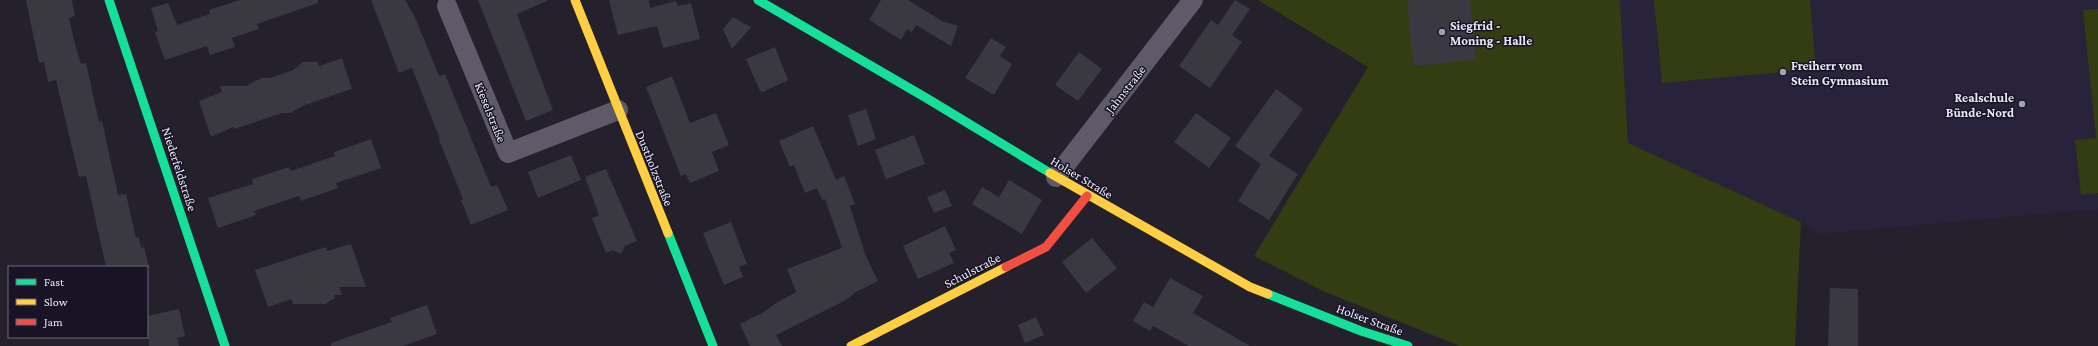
<svg xmlns="http://www.w3.org/2000/svg" width="2098" height="346" viewBox="0 0 2098 346" font-family="'Crimson Pro',serif">
<style>
.built{fill:#28233a}
.green{fill:#343c12}
.building{fill:#3a3840}
.lines{fill:none;stroke-linecap:round;stroke-linejoin:round}
.street{stroke:#5e5a68;stroke-width:20}
.fast{stroke:#16e098;stroke-width:9}
.slow{stroke:#ffcf43;stroke-width:9}
.jam{stroke:#f24e42;stroke-width:9}
.poi-dot{fill:#a5a2af;stroke:#181426;stroke-width:1.5}
.labels{text-anchor:middle;stroke-width:3;stroke-linejoin:round;paint-order:stroke}
.poi-label{font-size:13px;font-weight:bold;fill:#eae8f5;stroke:#181426;text-anchor:start}
.street-label{font-size:13px;fill:#eae8f5;stroke:#181426}
</style>
<rect width="100%" height="100%" fill="#24212c"/>
<path class="built" d="M 1620,0 L 2098,0 L 2098,209 L 1819,234 L 1801,222 L 1628,143 Z"/>
<path class="green" d="M 1258,0 L 1620,0 L 1628,143 L 1801,222 L 1795,346 L 1460,346 L 1323,291 L 1254,256 L 1368,67 Z
M 1654,0 L 1810,0 L 1816,69 L 1662,83 Z
M 2098,9 L 2098,193 L 2081,195 L 2075,140 L 2096,138 L 2083,10 Z"/>
<path class="building" d="M 26,0 L 72,0 L 75,16 L 69,18 L 75,44 L 81,64 L 86,63 L 99,122 L 102,121 L 118,195 L 126,194 L 136,238 L 139,237 L 141,248 L 144,247 L 149,267 L 106,267 L 86,176 L 79,177 L 56,80 L 48,82 L 44,62 L 39,63 Z
M 240,0 L 318,0 L 318,3 L 257,24 L 259,29 L 232,38 L 235,47 L 210,55 L 207,46 L 165,60 L 155,32 L 158,31 L 151,8 L 168,3 L 177,25 L 210,14 L 209,10 Z
M 371,0 L 405,0 L 414,15 L 439,76 L 445,74 L 491,187 L 497,185 L 508,210 L 471,225 L 461,200 L 463,199 L 439,140 L 440,139 L 412,68 L 399,73 Z
M 478,0 L 549,0 L 517,14 L 553,110 L 526,121 Z
M 609,0 L 649,0 L 650,8 L 676,1 L 678,6 L 691,3 L 700,39 L 663,48 L 657,26 L 618,35 Z
M 881,0 L 908,0 L 942,21 L 958,26 L 951,46 L 916,25 L 912,32 L 907,29 L 901,40 L 869,20 Z
M 1235,0 L 1250,9 L 1232,35 L 1242,42 L 1210,88 L 1179,66 L 1211,20 L 1218,25 Z
M 1407,0 L 1470,0 L 1476,60 L 1413,66 Z
M 733,17 L 751,27 L 732,49 L 723,29 Z
M 991,38 L 1006,47 L 1000,56 L 1012,64 L 994,95 L 965,78 Z
M 775,47 L 788,80 L 763,92 L 760,91 L 746,59 Z
M 1079,52 L 1102,69 L 1078,101 L 1055,85 Z
M 342,58 L 352,89 L 305,105 L 290,113 L 282,113 L 234,129 L 233,127 L 211,137 L 199,101 L 222,92 L 220,86 L 246,86 L 261,78 L 270,78 L 293,70 L 303,62 L 317,62 L 319,66 Z
M 672,76 L 690,123 L 716,113 L 729,145 L 712,152 L 719,171 L 690,183 L 686,174 L 681,176 L 646,87 Z
M 1276,89 L 1303,109 L 1269,156 L 1298,174 L 1269,220 L 1238,201 L 1261,164 L 1235,146 Z
M 866,109 L 876,139 L 858,146 L 848,115 Z
M 1196,113 L 1231,138 L 1209,168 L 1174,142 Z
M 813,126 L 836,180 L 844,176 L 855,204 L 850,206 L 865,254 L 878,281 L 856,292 L 846,300 L 776,335 L 782,346 L 750,346 L 740,324 L 764,312 L 776,303 L 796,292 L 787,269 L 842,248 L 825,199 L 822,200 L 817,188 L 805,193 L 794,165 L 790,167 L 779,141 Z
M 914,135 L 925,164 L 886,179 L 875,150 Z
M 371,139 L 381,168 L 336,183 L 338,188 L 301,201 L 299,196 L 254,211 L 256,215 L 218,228 L 208,198 L 253,184 L 252,179 L 289,167 L 291,171 L 335,156 L 334,152 Z
M 571,155 L 581,180 L 538,198 L 528,172 Z
M 606,169 L 637,241 L 625,246 L 621,254 L 613,250 L 606,253 L 592,218 L 599,215 L 585,177 Z
M 1009,180 L 1042,200 L 1022,234 L 972,204 L 982,187 L 999,197 Z
M 945,190 L 952,206 L 934,213 L 927,197 Z
M 731,222 L 747,264 L 739,267 L 743,277 L 724,285 L 703,233 Z
M 945,226 L 956,250 L 949,253 L 954,263 L 918,279 L 903,246 Z
M 1092,238 L 1117,268 L 1086,293 L 1062,262 Z
M 351,244 L 366,287 L 339,287 L 342,295 L 334,295 L 335,298 L 325,304 L 293,304 L 291,299 L 268,307 L 255,270 L 326,247 L 327,251 Z
M 1170,278 L 1203,296 L 1193,313 L 1250,346 L 1189,346 L 1153,326 L 1150,331 L 1133,321 L 1144,302 L 1153,307 Z
M 1830,288 L 1858,289 L 1858,346 L 1828,346 Z
M 427,305 L 437,334 L 403,346 L 331,346 L 331,343 L 392,322 L 390,318 Z
M 179,309 L 185,336 L 177,338 L 179,346 L 149,346 L 147,316 Z
M 1036,317 L 1044,335 L 1025,343 L 1018,325 Z"/>
<g class="lines">
<path class="street" d="M 447,6 L 508,153 L 618,110
M 1056,177 L 1193,0"/>
<path class="fast" d="M 109,0 L 225,346
M 758,0 L 928,99 L 1050,173
M 668,233 L 713,346
M 1268,294 L 1361,331 L 1408,346"/>
<path class="slow" d="M 575,0 L 668,233
M 1050,173 L 1250,287 L 1268,294
M 851,346 L 1006,267"/>
<path class="jam" d="M 1006,267 L 1046,247 L 1087,196"/>
</g>
<g class="poi-dot">
<circle cx="1442" cy="32" r="4"/>
<circle cx="1783" cy="72" r="4"/>
<circle cx="2022" cy="104" r="4"/>
</g>
<g class="labels">
<g class="poi-label">
<text x="1450" y="30">Siegfrid -<tspan x="1450" dy="15">Moning - Halle</tspan></text>
<text x="1791" y="70">Freiherr vom<tspan x="1791" dy="15">Stein Gymnasium</tspan></text>
<text x="2014" y="102" text-anchor="end">Realschule<tspan x="2014" dy="15">Bünde-Nord</tspan></text>
</g>
<g class="street-label">
<text transform="translate(1125 89) rotate(-52)" y="5">Jahnstraße</text>
<text transform="translate(491 112) rotate(68)" y="5">Kieselstraße</text>
<text transform="translate(655 168) rotate(68)" y="5">Dustholzstraße</text>
<text transform="translate(180 169) rotate(72)" y="5">Niederfeldstraße</text>
<text transform="translate(1082 177) rotate(31)" y="5">Holser Straße</text>
<text transform="translate(972 270) rotate(-27)" y="5">Schulstraße</text>
<text transform="translate(1370 319) rotate(20)" y="5">Holser Straße</text>
</g>
</g>
<rect x="8" y="266" width="140" height="72" fill="#181426" stroke="#6c6979"/>
<rect x="16" y="279" width="20" height="6" fill="#16e098" stroke="#6c6979"/>
<text x="44" y="286" font-size="12" fill="#eae8f5">Fast</text>
<rect x="16" y="299" width="20" height="6" fill="#ffcf43" stroke="#6c6979"/>
<text x="44" y="306" font-size="12" fill="#eae8f5">Slow</text>
<rect x="16" y="319" width="20" height="6" fill="#f24e42" stroke="#6c6979"/>
<text x="44" y="326" font-size="12" fill="#eae8f5">Jam</text>
</svg>
